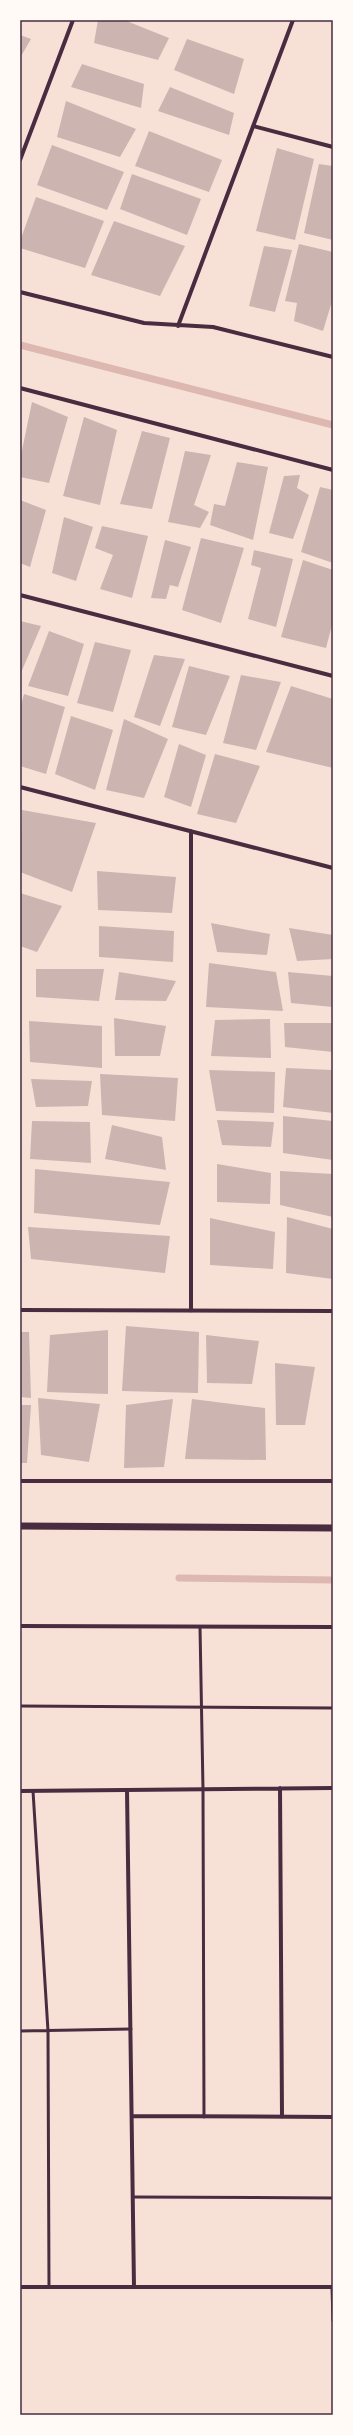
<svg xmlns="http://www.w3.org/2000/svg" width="353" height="2435" viewBox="0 0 353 2435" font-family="Ubuntu,sans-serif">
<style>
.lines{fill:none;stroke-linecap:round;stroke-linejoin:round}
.stream{stroke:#dcb8b0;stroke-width:7}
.building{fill:#ccb4b1}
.service{stroke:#4a2c40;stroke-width:3}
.minor{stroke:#4a2c40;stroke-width:4}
.tertiary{stroke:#4a2c40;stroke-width:7}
.neatline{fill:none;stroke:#4a2c40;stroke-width:1.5}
</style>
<rect width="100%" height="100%" fill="#f7e1d7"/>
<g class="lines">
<path class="stream" d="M 20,345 L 333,425
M 179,1578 L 333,1580"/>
</g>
<path class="building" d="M 98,20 L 124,20 L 169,38 L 158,60 L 94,43 Z
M 20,35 L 31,39 L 20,58 Z
M 187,39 L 244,59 L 234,94 L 174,70 Z
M 82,64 L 144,84 L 141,108 L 71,87 Z
M 170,87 L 234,113 L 229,135 L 158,111 Z
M 66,101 L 136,129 L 120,157 L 57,137 Z
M 149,131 L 222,160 L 209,192 L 135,166 Z
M 52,145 L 124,172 L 107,210 L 37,185 Z
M 277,148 L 314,159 L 295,240 L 256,231 Z
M 319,164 L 333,166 L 333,240 L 304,233 Z
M 132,174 L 201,199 L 187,235 L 120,209 Z
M 36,197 L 104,221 L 85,268 L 20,248 L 20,241 Z
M 114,221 L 185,246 L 160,296 L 91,275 Z
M 299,244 L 333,252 L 333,298 L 323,331 L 294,321 L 297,303 L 285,301 Z
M 264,246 L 292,250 L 275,312 L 249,306 Z
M 32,402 L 68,417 L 49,483 L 20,477 L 20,460 Z
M 84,417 L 117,430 L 100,505 L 63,496 Z
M 142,431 L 170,438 L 152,509 L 120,504 Z
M 185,451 L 211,455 L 194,505 L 209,512 L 200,528 L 168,522 Z
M 237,462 L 268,467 L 253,540 L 210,525 L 214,504 L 225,506 Z
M 300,475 L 297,488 L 309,495 L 293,539 L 269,533 L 284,476 Z
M 320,487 L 333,490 L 333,563 L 301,552 Z
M 20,500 L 46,510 L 30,567 L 20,563 Z
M 64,517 L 93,527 L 76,581 L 52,573 Z
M 102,526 L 148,536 L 132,598 L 100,589 L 113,555 L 95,548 Z
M 201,538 L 244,548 L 221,623 L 182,610 Z
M 165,540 L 191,547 L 178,587 L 170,585 L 166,599 L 151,598 Z
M 254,550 L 293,559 L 276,627 L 248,619 L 261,568 L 251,565 Z
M 303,560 L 333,570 L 333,621 L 326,648 L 281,637 Z
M 20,621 L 41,626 L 20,675 Z
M 49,631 L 84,644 L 68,696 L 28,686 Z
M 95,642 L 131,650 L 113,712 L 77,703 Z
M 154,655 L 185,659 L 160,726 L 134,717 Z
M 189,666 L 230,676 L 206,735 L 172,727 Z
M 241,675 L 281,682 L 256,750 L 223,743 Z
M 291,686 L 333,699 L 333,768 L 266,752 Z
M 24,694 L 65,707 L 46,774 L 20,766 L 20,709 Z
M 71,716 L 113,730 L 95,790 L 55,774 Z
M 124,719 L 168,739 L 144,798 L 106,790 Z
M 179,744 L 206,755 L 191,807 L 164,797 Z
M 215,754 L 260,766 L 236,823 L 197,814 Z
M 22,810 L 96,823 L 72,892 L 20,872 Z
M 97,871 L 176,877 L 172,913 L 98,910 Z
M 20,893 L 62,906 L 37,952 L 20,946 Z
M 211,923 L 270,934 L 267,955 L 217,952 Z
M 99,926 L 174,931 L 173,962 L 99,957 Z
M 289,928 L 333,935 L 333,959 L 297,961 Z
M 209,963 L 276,972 L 283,1011 L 206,1007 Z
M 36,969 L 104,969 L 99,1001 L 36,997 Z
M 119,972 L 176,981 L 166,1001 L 115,1000 Z
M 288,972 L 333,976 L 333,1007 L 291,1003 Z
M 114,1018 L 166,1026 L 160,1056 L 115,1056 Z
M 270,1019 L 271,1058 L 211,1056 L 215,1020 Z
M 29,1021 L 102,1026 L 102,1068 L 30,1062 Z
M 284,1023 L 333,1023 L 333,1052 L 285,1047 Z
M 286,1068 L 333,1070 L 333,1113 L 283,1107 Z
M 209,1070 L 275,1072 L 274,1113 L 216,1111 Z
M 100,1074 L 178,1078 L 175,1121 L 102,1115 Z
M 31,1079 L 92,1081 L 88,1106 L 36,1107 Z
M 283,1116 L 333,1121 L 333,1160 L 283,1153 Z
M 217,1120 L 274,1122 L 271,1147 L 222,1145 Z
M 32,1121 L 90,1122 L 91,1163 L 30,1159 Z
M 112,1125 L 162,1137 L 166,1170 L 105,1159 Z
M 217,1164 L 271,1173 L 270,1204 L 217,1202 Z
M 35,1169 L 170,1182 L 160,1225 L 34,1213 Z
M 280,1171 L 333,1174 L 333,1217 L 280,1205 Z
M 287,1217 L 333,1229 L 333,1279 L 286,1273 Z
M 210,1218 L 275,1232 L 273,1269 L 210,1265 Z
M 28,1227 L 170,1236 L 165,1273 L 31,1259 Z
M 126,1326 L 199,1332 L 198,1393 L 122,1391 Z
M 108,1330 L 108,1394 L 47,1392 L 50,1335 Z
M 20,1332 L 29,1332 L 31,1398 L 20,1397 Z
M 206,1335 L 259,1341 L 252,1384 L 207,1383 Z
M 275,1363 L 315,1367 L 305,1425 L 276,1425 Z
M 38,1398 L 100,1404 L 89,1462 L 41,1455 Z
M 173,1399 L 164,1467 L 124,1468 L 126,1405 Z
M 192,1399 L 265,1408 L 266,1460 L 185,1459 Z
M 20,1405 L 31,1405 L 27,1463 L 20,1463 Z"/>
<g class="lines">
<path class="service" d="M 200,1627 L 203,1789 L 204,2117
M 20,1706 L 333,1708
M 33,1791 L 48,2031 L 49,2287
M 20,2031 L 131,2029
M 133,2197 L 333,2198
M 332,2287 L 333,2321"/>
<path class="minor" d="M 253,126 L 333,147
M 20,160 L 73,20
M 20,292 L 144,323 L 213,327 L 333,357
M 178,326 L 293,20
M 20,388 L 333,470
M 20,595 L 333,676
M 20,787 L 333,868
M 20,1310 L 333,1311
M 191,1311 L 191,831
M 20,1481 L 333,1481
M 20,1626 L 333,1627
M 280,1788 L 282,2117
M 127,1790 L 134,2287
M 20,1791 L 333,1788
M 132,2116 L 333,2117
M 20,2287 L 333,2287"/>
<path class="tertiary" d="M 20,1526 L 333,1528"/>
</g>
<rect width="353" height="2435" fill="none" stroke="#fffaf5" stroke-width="42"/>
<rect x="21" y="21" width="311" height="2393" class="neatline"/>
</svg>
